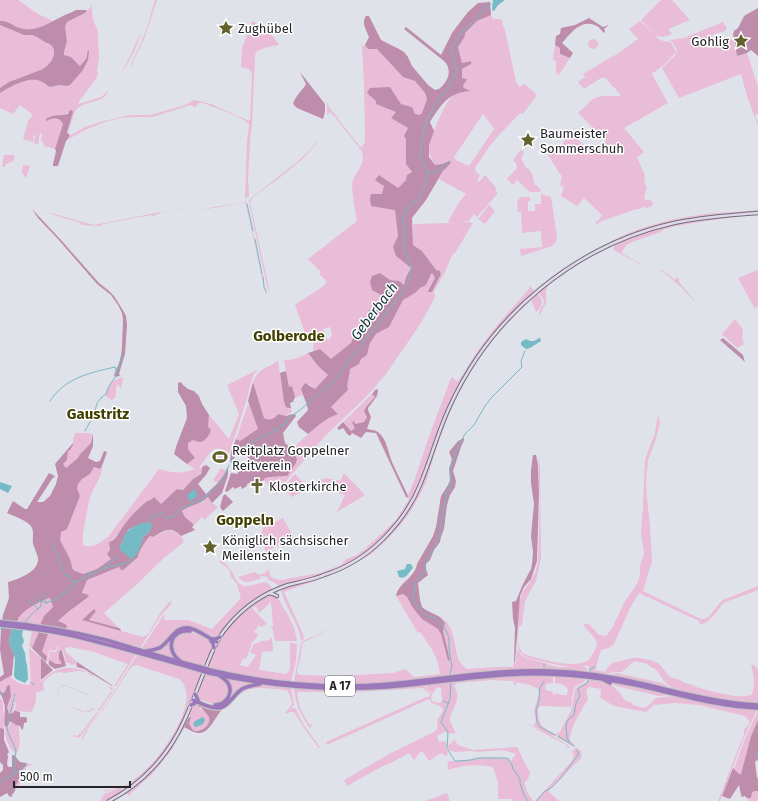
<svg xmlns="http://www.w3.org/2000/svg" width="758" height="801" viewBox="0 0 758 801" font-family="'Fira Sans',sans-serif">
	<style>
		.green { fill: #e9bcd7; fill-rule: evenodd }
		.forest { fill: #bd8dab; fill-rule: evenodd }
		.water { fill: #75bac4 }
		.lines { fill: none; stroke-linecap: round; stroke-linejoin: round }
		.stream { stroke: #75bac4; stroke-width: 1 }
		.secondary-casing { stroke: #6f7178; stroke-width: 4.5 }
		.highway-casing { stroke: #c2c2c3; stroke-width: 5.5 }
		.secondary { stroke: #e1d6eb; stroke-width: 2.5 }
		.highway { stroke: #9c78bb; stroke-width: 3.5 }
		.highway-bridge-casing { stroke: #c2c2c3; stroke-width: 5.5; stroke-linecap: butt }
		.highway-bridge { stroke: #9c78bb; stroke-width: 3.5 }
		.labels { text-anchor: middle; stroke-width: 3; stroke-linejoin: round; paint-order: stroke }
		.shield { fill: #fff; stroke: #666668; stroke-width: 1 }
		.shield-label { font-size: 12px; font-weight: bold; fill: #242528 }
		.poi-label { font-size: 13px; fill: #242528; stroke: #fff; text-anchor: start }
		.water-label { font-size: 14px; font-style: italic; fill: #113338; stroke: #fff }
		.quarter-label { font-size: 15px; font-weight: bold; fill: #424000; stroke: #fff }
	</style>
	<rect width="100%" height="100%" fill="#e0e2ea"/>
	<!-- green -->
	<g class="green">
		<path d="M 0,0 L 18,0 L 38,14 L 53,21 C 50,22 47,24 44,26 C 36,31 24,30 15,26 C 10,24 5,21 0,21 Z"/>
		<path d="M 155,0 L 157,0 L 144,39 L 131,66 L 130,66 L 140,45 L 146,31 Z"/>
		<path d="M 661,0 L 672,0 L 690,20 L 668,29 L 672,34 C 665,37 661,38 655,35 C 659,41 664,41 671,42 L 676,52 L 665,64 L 634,87 L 652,74 L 668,103 L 624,128 L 644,152 L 637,157 L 645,176 L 644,182 L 647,188 L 644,198 L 646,200 L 651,200 L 653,203 L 652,206 L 647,208 L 644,207 L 640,209 L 637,209 L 599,222 L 598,225 L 595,222 L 598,221 L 602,215 L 584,198 L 577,206 L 561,196 L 564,187 L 560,185 L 562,176 L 560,174 L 548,155 L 557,144 L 561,147 L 569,131 L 592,153 L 598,149 L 606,141 L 578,113 L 594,98 L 602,96 L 621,96 L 614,87 L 613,87 L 607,79 L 604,78 L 601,78 L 584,89 L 578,82 L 585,77 L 583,74 L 615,55 L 616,55 L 638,39 L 629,29 L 640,21 L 655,35 L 641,20 Z"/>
		<path d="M 91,3 L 93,20 L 98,31 L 98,38 L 99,58 L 97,71 L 98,72 L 97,77 L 78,103 L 79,104 L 101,97 L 107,92 L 108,92 C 106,95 104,98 101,99 C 92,104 82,102 75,111 L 68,132 L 69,134 L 71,135 L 85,127 L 104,121 L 126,116 L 133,115 L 149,115 L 154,114 L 185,105 L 194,100 L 211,104 L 249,121 L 250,120 L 252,74 L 249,69 L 241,67 L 242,48 L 252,21 C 263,26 273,35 279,45 C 275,45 258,49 256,53 C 255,54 255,55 255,57 L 252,124 L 250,142 L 248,179 L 249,196 L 245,199 L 247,141 L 249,126 C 249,125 249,124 248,123 C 244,118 211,106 203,103 L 198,103 L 196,107 L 194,107 L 191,105 L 187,106 L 153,117 L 133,117 L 121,118 L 105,122 L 85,130 L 67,140 L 69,137 L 67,132 L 73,112 L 69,111 C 64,118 55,115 48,117 C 53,121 59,117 63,124 L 55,149 L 44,146 L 44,144 L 41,140 L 42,134 L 40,133 L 38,145 L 34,143 L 35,137 L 34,133 L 33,142 L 23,139 L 28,121 L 33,115 L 20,105 L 13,114 L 0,108 L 0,93 C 10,87 30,75 42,82 C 45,83 47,86 50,87 L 60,85 L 67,86 L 70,85 L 87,63 L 87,51 L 86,59 L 80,66 L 71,57 L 64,55 L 64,52 L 67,41 L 65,27 L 66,24 L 67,22 L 85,13 C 88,8 91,10 91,3 Z"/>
		<path d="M 491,15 L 493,19 L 501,19 L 503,23 L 502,23 L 505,30 L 516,82 L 519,87 L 524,84 L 532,90 L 537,95 L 523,114 L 520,113 L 504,130 L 499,135 L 489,147 L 475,168 L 476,172 L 480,175 L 477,181 L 479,182 L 485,175 L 497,189 L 495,191 L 498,193 L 477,217 L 474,214 L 469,221 L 462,222 L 470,222 L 473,223 L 455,253 L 453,254 L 451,257 L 444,274 L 434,291 L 435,297 L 421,323 L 386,374 L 367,396 L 326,435 L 287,480 L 276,495 L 275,494 L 279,485 L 296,463 L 297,459 L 292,449 L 322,421 L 330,416 L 338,414 L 331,407 L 348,390 C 346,383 350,376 350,369 L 359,364 L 360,359 L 367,355 L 370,343 L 376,334 L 389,327 L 403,300 L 415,293 L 420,288 L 426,285 L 431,274 L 432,273 L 435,278 L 428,291 L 432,292 L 441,274 L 439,271 L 437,271 L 422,251 L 413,245 L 413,224 L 453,223 L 448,222 L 459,202 L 466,194 L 439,179 L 449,161 L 442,164 L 435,165 C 431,159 428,153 429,145 C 431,135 445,103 452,96 C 457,92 464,91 470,90 L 464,88 L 463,86 L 467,79 L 462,78 L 462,69 L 471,64 L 470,61 L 462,63 L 458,47 L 465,36 L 465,33 L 477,21 ZM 483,114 L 494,129 L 469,166 L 456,160 L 454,157 Z"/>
		<path d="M 723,22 L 727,28 L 725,31 L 712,35 L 715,42 L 733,37 L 737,56 L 747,53 L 758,87 L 758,114 L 755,115 L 758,123 L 758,126 L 747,96 L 741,74 L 679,98 L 662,68 C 665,65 667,64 669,61 C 673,57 679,54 676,48 C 674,45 673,42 670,40 L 684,38 Z"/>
		<path d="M 0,25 L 24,35 L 32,35 L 37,37 L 45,43 L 48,43 L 52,46 L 54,50 L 54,55 L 52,60 L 48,65 L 43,69 L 9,82 L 0,88 Z"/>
		<path d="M 141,32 C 137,47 130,61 121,73 L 130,56 Z"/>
		<circle cx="593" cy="44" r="5"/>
		<path d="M 365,45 L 368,49 L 377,49 L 403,77 L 415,81 L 425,93 L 427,99 L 422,113 L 420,115 L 415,114 L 412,107 L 401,104 L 390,87 L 376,101 L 376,104 L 396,112 L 391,118 L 408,128 L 406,139 L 412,171 L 406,180 L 398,188 L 385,186 L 382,194 L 371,194 L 395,210 L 398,236 L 396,256 L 411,268 L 406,277 L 404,285 L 399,281 L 390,280 L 380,273 L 381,295 L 379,304 L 369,310 L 362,330 L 354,335 L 351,343 L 331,359 L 320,349 L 313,352 L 314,341 L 317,337 L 315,331 L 305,333 L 295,305 L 322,287 L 327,282 L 319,274 L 321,272 L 308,259 L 357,221 C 356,212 350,188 353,180 C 357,169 367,164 361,150 L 335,117 L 330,112 L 327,115 L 327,102 L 329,107 L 360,147 L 362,147 L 365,142 L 364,84 L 362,46 ZM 330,327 L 332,335 L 328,341 L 323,329 Z"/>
		<path d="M 555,45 L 560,48 L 560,54 L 570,58 L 559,75 L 556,73 L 556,61 L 553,60 Z"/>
		<path d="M 317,141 L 318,141 C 303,163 273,182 252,198 L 250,203 L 269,288 L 269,289 L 268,290 L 250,208 L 249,201 L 251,198 L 296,163 L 311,149 Z"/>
		<path d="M 521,150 L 524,152 L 521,159 L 526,168 L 529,169 L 533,176 L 534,183 L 541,190 L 540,192 L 530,192 L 517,180 L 513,185 L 507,179 L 517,168 L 516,163 L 513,160 Z"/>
		<path d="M 4,155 L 14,155 L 14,160 L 12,162 L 8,163 L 6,164 L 5,167 L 2,167 Z"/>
		<path d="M 23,165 L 30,166 L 26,178 L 22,173 Z"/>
		<path d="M 541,194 L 551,197 L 557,237 L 556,242 L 552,246 L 521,256 L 520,249 L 542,247 L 541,231 L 522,233 L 521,212 L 518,212 L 517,203 L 520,197 L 530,197 L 530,201 L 528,201 L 528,211 L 535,211 L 535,204 L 541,204 Z"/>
		<path d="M 246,202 L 264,281 L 264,285 L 267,294 L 266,294 L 264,286 L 246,205 L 245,203 C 234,203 224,207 213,208 C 195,211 169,206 154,216 L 151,215 L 103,224 L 100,226 L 82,225 L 79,222 L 54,215 L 48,212 L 86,223 L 94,225 L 171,210 L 202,209 Z"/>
		<path d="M 489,205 L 495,211 L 485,224 L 478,219 Z"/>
		<path d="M 758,210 L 758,212 L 705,217 L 650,229 L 613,242 L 611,242 L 611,240 L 614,240 C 638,227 678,217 706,214 C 723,212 741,212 758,210 Z"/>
		<path d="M 758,214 L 706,221 L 676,226 L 664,229 L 661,232 L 632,242 L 626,245 L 621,253 L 641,264 L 654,269 L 664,271 L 675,280 L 677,277 L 679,279 L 679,282 L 694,300 L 693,300 L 682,288 L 664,272 L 640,264 L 620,254 L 620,253 L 615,251 L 613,248 L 615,245 C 634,237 653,229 673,225 C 701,218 729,216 758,214 Z"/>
		<path d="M 758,270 L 758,305 L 755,309 L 738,278 Z"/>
		<path d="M 548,284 L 546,291 L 546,303 L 539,316 C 539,303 551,307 538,292 Z"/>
		<path d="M 530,286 L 535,291 C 499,324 471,359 450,404 C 436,432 429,463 416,492 C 403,518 383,541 358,557 C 347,564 336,571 323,575 C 309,579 294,582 279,587 L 277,584 L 267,579 L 268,577 L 260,576 L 261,579 C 251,580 246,586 238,577 L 255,572 L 259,575 L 265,573 L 269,569 L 270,576 L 272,578 L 280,580 L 320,573 L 341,565 L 346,559 L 357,555 L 366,548 L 396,520 L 409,499 L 407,498 L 414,481 L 427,442 L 451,378 L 452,377 L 456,381 L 459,380 L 478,350 L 497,325 L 529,289 Z"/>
		<path d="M 537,293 C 543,300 544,306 536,312 L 531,300 C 502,327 476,356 459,392 C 449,413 442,433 434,455 C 431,466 428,478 423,489 C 410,516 393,536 370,555 C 367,557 363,558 360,560 C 337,575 310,582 284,592 L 303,634 L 304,639 L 301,640 C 298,621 285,608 281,590 L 285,587 C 302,583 319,579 335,573 C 374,556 405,523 422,484 C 432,461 437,436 448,413 C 469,367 498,326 537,293 Z"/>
		<path d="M 735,319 L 743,329 L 742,338 L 744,344 L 737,348 L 722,334 Z"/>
		<path d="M 308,353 L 318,366 L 328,375 L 315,389 L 309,384 L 301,389 L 302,395 L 295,398 L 292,387 L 289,387 L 284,360 C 292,361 301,357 308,353 Z"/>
		<path d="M 278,361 L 284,402 C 286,405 287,408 291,408 L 292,412 L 285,416 L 278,414 C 274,420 271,420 264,418 L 253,382 C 258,369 266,368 278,361 Z"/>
		<path d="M 257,370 L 257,371 L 254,374 L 252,379 L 246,402 L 229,454 L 227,455 C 213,439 209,456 200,466 L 201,471 L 200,474 L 193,479 L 183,490 L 177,489 L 161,504 L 152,499 C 140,503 130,518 122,528 C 118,533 116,538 109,542 L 109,545 L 111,559 L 97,569 L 83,574 L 73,570 L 70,559 L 60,540 L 60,535 L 61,532 L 68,524 L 77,504 L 80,496 L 77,488 L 78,484 L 82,479 L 90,474 L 94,467 L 100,469 L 102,466 C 102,476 95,485 91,495 C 88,502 88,509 86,517 C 84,526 82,535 83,545 C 93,549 101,542 108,537 L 159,469 C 173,473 181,474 195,469 L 187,464 L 195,458 L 188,449 L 188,443 L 193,440 L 200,442 L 208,427 L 209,415 L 229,439 L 239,414 L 227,385 Z"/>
		<path d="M 121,378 L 123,378 L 121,388 L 117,384 L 115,398 L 112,400 L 107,397 L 105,394 C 110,384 110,381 121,378 Z"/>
		<path d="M 372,394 L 375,397 L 366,407 L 367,417 L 364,422 L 355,424 L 354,422 L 352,423 L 355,428 L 351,431 L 343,422 Z"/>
		<path d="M 248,404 L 249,405 L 259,429 L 240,441 L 236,439 Z"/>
		<path d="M 658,414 L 660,424 L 655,442 L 648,460 L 646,481 L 647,498 L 650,527 L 652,561 L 643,591 L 701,619 C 711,620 715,606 723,600 L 758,586 L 758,590 L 723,603 L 716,613 L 709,620 L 705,623 L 700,625 L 699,621 L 639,593 L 631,606 L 614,644 L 609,648 L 601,650 L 595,670 L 605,672 L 608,667 L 612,663 L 633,658 L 639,658 L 650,660 L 658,663 L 661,666 L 670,677 L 676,679 L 680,680 L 685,683 L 693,685 L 696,687 C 708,690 742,701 752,694 C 755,683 754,675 751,665 L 754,665 L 758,670 L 758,703 C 742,705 685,695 671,687 C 662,682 661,674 655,669 C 654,668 650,667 649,666 L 648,664 L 634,661 L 633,663 L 632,663 L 622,672 L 616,672 L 604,674 L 589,671 L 589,669 L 588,665 C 575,670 558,665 545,662 C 537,660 527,659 522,654 C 519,652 518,649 518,646 C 516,637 518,605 521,596 C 523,589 529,585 532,578 C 536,573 537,567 538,561 L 540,502 L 539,475 L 539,465 L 537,454 L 540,465 L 541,557 L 536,581 L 525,601 L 522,625 L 519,626 C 518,635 516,646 523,653 C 527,656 535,657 541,659 C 555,662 576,668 589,660 L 597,646 C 597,645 596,640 595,639 C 592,633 585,630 583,623 L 590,625 L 598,634 L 604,636 L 607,635 L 612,628 L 625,601 L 637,584 L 640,575 L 640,565 L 644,554 L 641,532 L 643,507 L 645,460 L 655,433 Z"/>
		<path d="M 75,433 L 82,433 L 93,434 L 91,443 L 80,454 L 78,458 L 66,468 L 63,464 L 67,460 L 68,451 L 73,445 L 73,440 Z"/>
		<circle cx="220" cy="458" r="5"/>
		<path d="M 221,468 L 226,471 L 218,483 L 213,480 Z"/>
		<path d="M 344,473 L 365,495 L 337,512 L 345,495 L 325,489 L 310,487 L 292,497 L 283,488 L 295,474 L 304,484 L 310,487 L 316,484 L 317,481 L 326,478 L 340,481 Z"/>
		<path d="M 285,476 L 276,490 L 271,488 L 264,480 L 265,478 L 270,477 Z"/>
		<path d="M 208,497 L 212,503 L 218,507 L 204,520 L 202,517 L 194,525 L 185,517 L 182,511 L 185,508 L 203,502 Z"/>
		<path d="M 283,518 L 294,538 L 270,549 L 268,551 L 267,557 L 261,534 L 263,528 Z"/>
		<path d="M 169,530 C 176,530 181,535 184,542 L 165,557 L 136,585 L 104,613 L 119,628 L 89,620 L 96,611 L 94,609 L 82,620 L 143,637 L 148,634 L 161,612 L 170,601 L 172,603 L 162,614 L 140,648 L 101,637 L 66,629 L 58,621 L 68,612 L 87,598 L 82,594 L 87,580 L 119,567 L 122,571 L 138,557 C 139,550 145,542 150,536 L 153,537 Z"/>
		<path d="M 221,560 C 224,563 228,566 230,569 C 235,575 235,583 244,586 C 253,588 267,575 272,589 L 248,604 L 227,624 L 219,636 L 213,639 L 189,628 L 155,648 L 146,649 L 142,648 L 165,613 L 164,620 L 188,620 L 212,629 L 241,598 L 237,584 L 231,577 L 229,569 L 219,562 Z"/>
		<path d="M 272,594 L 277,597 L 288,615 L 294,628 L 297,640 L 296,641 L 275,641 L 273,630 L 271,627 L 273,626 L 271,602 L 259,613 L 257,608 L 255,606 L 252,608 L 267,624 L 261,627 L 259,625 L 254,632 L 258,634 L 257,637 L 252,643 L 246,659 L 243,658 L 240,665 L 247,667 L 250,664 L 256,655 L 250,652 L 254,643 L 255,644 L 262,641 L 270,640 L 270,638 L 272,638 L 273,651 L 262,652 L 259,670 L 286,674 L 289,671 L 290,668 L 290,643 L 297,644 L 296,660 L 291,682 L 247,676 L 208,667 C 219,640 230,619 256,603 C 261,599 266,596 272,594 Z"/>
		<path d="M 403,594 L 407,597 L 422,619 L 438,629 L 441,634 L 444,647 L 448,661 L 450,660 L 443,631 L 445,623 L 441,617 C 443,619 446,621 448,624 C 458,637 452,660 467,669 L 495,667 L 513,667 L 514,662 L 516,663 L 517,649 L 521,655 L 526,658 L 548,664 L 549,665 L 558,667 L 584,667 L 587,668 L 588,671 L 585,670 L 585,672 C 551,669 518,668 485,672 C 457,674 429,679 400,681 C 365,685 330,685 294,682 C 296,669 299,656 301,643 L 303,641 L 337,626 L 304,642 L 302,644 L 301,655 L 297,670 L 298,674 L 300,675 L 338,676 L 393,673 L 405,669 L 414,677 L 440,674 C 438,656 430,646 420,632 L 418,633 L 396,596 Z"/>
		<path d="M 50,598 L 53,607 L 44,616 L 40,625 L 17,622 C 18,620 18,618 20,616 C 25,609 42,600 50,598 Z"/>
		<path d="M 183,629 L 189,629 L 195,631 C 193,631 191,630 189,630 C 179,628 170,637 170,647 C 170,651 173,655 175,659 L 150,651 C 156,650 161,648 165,644 C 171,638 174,632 183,629 Z"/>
		<path d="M 32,631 L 39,632 L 32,648 L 29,646 Z"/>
		<path d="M 189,632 L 197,634 L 212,642 L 213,648 L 205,666 C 197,664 188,664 181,659 C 172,654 169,639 180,633 C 183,632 186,632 189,632 Z"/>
		<path d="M 48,634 L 77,639 L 78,639 L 104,645 L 136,654 L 116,686 L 114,686 L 128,664 L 91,651 L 69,647 L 65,648 L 66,652 L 77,662 L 77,667 L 76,667 L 75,664 L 72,665 L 69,663 L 66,663 L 63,650 L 62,651 L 60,650 C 58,658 61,658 61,664 L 56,664 L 49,660 L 49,665 L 48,664 L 49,654 L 51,651 L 53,652 L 56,652 L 58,648 L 58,647 L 56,646 L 57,648 L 56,650 L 53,651 L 51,649 L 48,654 L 47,663 L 46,662 L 47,656 L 42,652 Z"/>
		<path d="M 29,648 L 34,652 L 41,658 L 41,678 L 42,679 L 38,684 C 42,681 46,677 50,674 C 64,664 79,667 93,675 L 92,676 L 86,672 L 78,671 L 64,673 L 60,672 L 54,673 L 44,681 L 43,684 L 44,690 L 37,692 L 37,691 L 36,693 L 36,701 L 32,712 L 14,711 L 17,703 L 13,703 L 15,697 L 17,697 L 14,696 L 11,708 L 13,704 L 15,704 L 12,714 L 9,714 L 7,707 L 11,693 L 10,686 L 3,693 L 3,691 L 0,690 L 0,682 L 12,675 L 11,677 C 15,682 23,685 29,685 L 31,681 Z"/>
		<path d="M 137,655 L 202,673 L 183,720 L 168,747 L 150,770 L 136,782 L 125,791 C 117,780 113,794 103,791 L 103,790 C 112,792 115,784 125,786 C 136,779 146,770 155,760 C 169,743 201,697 179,679 L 136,665 L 131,667 L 106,706 L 90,726 L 82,740 L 81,739 L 87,729 L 106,705 Z"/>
		<path d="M 617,673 L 662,683 L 670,688 L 610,675 Z"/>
		<path d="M 205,674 C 213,676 229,677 229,690 C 230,693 227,697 227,699 L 216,705 L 199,699 L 197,695 Z"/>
		<path d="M 523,675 L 553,676 L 553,683 L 546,684 L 545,686 L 546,690 L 553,692 L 553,694 L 554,695 L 556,693 L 562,695 L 567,695 L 568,690 C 565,684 561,684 555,683 L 555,676 L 583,679 L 584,680 L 586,680 C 583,683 578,684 575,687 C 572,691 572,702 571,707 L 541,706 L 538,708 C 539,725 540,726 555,734 L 557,733 L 560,730 L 556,736 L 551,735 L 569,746 L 568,749 L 566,745 L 529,725 L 529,724 L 535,728 L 540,730 L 533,726 L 536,722 L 534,710 L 539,694 L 538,689 L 530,685 L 516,682 L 516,685 L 514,685 L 514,682 L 512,681 L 493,680 L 457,683 L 454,686 L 457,693 L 457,701 L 450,717 L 450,721 L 456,734 L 444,732 L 437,736 L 439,742 L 444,741 L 447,744 L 446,748 L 448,752 L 446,757 L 442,753 C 437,754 434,759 429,761 L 423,752 L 420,752 L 414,760 L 409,753 L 389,764 L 383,766 L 347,786 L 344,780 L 389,754 L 434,732 L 438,728 C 435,717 441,718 443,709 L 440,706 L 432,703 L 429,699 L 327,745 L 326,742 L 426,697 L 429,697 L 430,694 L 423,688 L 356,692 L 297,692 C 298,705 302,714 310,725 L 313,723 L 311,727 L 310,728 C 301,716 295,703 294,688 L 357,690 L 395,688 L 424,685 L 427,690 L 432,694 L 431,698 L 432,701 L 438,703 L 443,701 L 442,700 L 441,688 L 437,687 L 433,693 C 430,692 425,689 427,685 L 448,682 L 448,683 L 454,683 L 455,681 L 486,678 Z"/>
		<path d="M 224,678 L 255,683 C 250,685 245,686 240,690 C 233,695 228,707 217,707 C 212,707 206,704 201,702 C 206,703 212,706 217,706 C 232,705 235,686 224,678 Z"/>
		<path d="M 592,679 C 602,681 611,683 618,691 C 625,698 621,700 632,703 L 633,705 L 644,708 L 649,705 L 656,698 L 673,696 L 725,707 L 757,710 L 745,735 L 720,801 L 718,801 L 744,734 L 744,729 C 750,724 752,723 745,716 L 699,705 L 675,703 L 654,705 L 646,712 L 614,706 L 600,698 L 601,689 L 589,687 L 586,690 L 588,699 C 582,710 570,727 570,740 L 575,746 L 575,747 L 558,738 L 557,737 L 571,711 L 575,690 C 578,684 585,685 589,680 L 591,680 Z"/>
		<path d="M 609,682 L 635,687 L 668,695 L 659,696 L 616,686 Z"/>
		<path d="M 63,685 L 64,685 L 88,694 C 92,698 91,702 91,708 L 93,708 L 98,710 L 112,691 L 111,689 L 108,687 L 108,686 L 113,689 L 112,693 L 99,711 L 94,708 L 91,709 L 91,699 L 89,695 L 65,686 C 59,685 57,691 58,696 L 68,705 L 85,712 L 93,709 L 98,713 L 79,738 L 73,736 L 73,735 L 77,736 L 81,733 L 97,712 L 93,710 C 90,712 87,713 84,712 C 75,710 45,694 63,685 Z"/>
		<path d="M 257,685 L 291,688 L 294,705 L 288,711 L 293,708 L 296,709 L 303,724 L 320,747 L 319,748 L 304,728 L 294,712 L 290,712 L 286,714 L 285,713 C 287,710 291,707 292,704 C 292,700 289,693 287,690 L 261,688 L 249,689 L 240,694 L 229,705 L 221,711 C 213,709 206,708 198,707 C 201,708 203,710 206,712 C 217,724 198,735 192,729 C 191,728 190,726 189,724 L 191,717 L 189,715 L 193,706 L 197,703 L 218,708 L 247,688 Z"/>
		<path d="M 0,699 L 2,699 C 4,703 2,709 4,713 L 4,729 L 0,728 Z"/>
		<path d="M 758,711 L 758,719 L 751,736 L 741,774 L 739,774 L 734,769 L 746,736 Z"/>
		<path d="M 189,717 L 184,727 L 185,728 L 183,730 L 174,743 L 173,748 L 160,765 L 151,775 L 128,796 L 126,792 C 145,778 156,766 171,747 L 172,747 L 172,745 Z"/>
		<path d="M 11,721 L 16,725 L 19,726 L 19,733 L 20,744 L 16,755 C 8,746 5,740 5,727 L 9,727 Z"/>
		<path d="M 454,739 L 458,745 L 473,750 L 517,747 L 530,773 L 528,779 L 525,782 L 525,785 L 527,792 L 533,801 L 513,801 L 512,799 L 498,799 L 498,782 L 493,767 C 479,764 461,765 448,770 L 448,765 L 447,763 L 448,761 C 459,762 470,759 480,758 C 490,757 499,758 509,758 L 511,761 L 516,754 L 503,750 L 479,752 L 469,751 L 457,752 L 454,752 L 449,750 L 448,747 L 449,744 L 453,742 Z"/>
		<path d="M 575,748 L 577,748 C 581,751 583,753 581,758 L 548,791 L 559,801 L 535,801 L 571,762 L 574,756 L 572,751 L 574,751 Z"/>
		<path d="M 26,763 L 34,765 L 27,766 L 22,779 L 19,785 L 15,790 C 17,781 21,771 27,765 Z"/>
		<path d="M 118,788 L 121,788 L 123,792 L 107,801 L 100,801 L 105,793 L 108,793 Z"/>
		<path d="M 754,791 L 758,791 L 758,801 L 748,801 L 747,798 L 751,798 L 752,794 Z"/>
		<path d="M 447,793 L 450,801 L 425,801 Z"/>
	</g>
	<!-- forest -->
	<g class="forest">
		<path d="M 490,2 L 491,15 L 477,21 L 465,33 L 465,36 L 458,47 L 462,63 L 471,61 L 471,64 L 462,69 L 462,78 L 467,79 L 463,86 L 464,88 L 471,91 C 448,92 441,105 430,122 L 434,131 L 429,145 L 429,157 L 435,165 L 442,164 L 449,161 L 451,163 L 443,171 L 426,200 L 412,218 L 413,245 L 422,251 L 437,271 L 439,270 L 441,274 L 432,292 L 429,292 L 428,291 L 435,278 L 432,273 L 431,274 L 426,285 L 420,288 L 415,293 L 403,300 L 389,327 L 376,334 L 370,343 L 367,355 L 361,359 L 359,364 L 350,369 C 350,376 346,383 348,390 L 331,407 L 338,414 C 325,418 318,426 308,434 L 299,427 L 297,422 L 308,410 C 307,402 303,397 301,389 L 305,383 L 315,389 L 328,375 L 318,366 L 308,353 L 320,349 L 331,359 L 351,343 L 354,335 L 362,330 L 369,310 L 379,304 L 381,295 L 372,290 L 370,282 L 372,276 L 380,273 L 390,280 L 399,281 L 404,285 L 406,277 L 411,268 L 396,256 L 393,247 L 398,236 L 395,210 L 371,206 L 370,199 L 371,194 L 382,194 L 384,186 L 375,180 L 379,175 L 398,188 L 406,180 L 407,175 L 412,172 L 406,164 L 406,139 L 404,136 L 408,128 L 391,118 L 396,112 L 376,104 L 376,101 L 367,93 L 370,88 L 390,87 L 401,104 L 412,107 L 415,114 L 420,115 L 422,113 L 427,99 L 425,93 L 415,81 L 403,77 L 377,49 L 368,49 L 365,45 L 369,37 C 366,30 361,22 366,16 L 369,16 L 381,40 L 399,49 L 404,52 L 408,57 L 412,66 L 428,85 L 435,90 L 439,89 C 448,82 453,70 444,61 L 404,29 L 406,27 L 441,55 L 452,33 L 461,21 L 468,12 L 478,3 Z"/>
		<path d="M 758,8 L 758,56 L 751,50 L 747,53 L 737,56 L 733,34 L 734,31 L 738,28 L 744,16 Z"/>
		<path d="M 76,10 L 87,10 L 85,13 L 67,22 L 65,27 L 67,41 L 64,52 L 64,55 L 71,57 L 80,66 L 86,59 L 88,50 L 89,51 L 88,60 L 83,70 L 70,85 L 67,86 L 60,85 L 50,87 C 47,86 45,83 42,82 C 30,75 10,87 0,93 L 0,88 L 9,82 L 43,69 L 48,65 L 52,60 L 54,55 L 54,50 L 52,46 L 48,43 L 46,43 L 37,37 L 32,35 L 24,35 L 0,25 L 0,21 C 7,20 13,26 20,28 C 36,33 48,23 61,17 C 66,14 71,13 76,10 Z"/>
		<path d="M 589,18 L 603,27 L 609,25 L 604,29 L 605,31 L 604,33 C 602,31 599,27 597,26 C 581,18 571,33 562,43 L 573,53 L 570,58 L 560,54 L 560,48 L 555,45 L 556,36 L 560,34 L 561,28 L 575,25 Z"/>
		<path d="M 300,72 L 325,104 L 325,112 L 323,119 L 297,108 L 293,104 C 295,96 302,91 306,84 Z"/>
		<path d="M 72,110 L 73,112 L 67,132 L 67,133 L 69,134 L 69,137 L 66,141 L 58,166 L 53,166 L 53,164 L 56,151 L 55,149 L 63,124 C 60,118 52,117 47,121 L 46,120 L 46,119 C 52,114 60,116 68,114 L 69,111 Z"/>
		<path d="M 32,209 L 61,240 L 99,283 L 108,290 L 114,296 L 124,312 L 126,316 L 127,325 L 125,354 L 119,374 L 120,376 L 115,377 L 114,375 L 120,361 L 122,348 L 123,320 L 122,313 L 118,305 L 111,295 L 97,284 L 57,238 L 38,218 Z"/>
		<path d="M 723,338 L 743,355 L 745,362 L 720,340 Z"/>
		<path d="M 286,371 L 289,387 L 292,386 L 295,397 L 293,402 L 290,403 L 291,408 L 288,408 L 286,407 L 284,402 L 280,373 Z"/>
		<path d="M 181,382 L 183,385 L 188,389 L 194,391 L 199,396 L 202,404 L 209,415 L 208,427 L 211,430 C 209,435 206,441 200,442 C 198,442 196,441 193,440 L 188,443 L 188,449 L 195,458 L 187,464 L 174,454 L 177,444 L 187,418 L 186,406 L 178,392 L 178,383 Z"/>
		<path d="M 253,382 L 264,418 C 271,421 274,419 278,414 L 286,416 L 292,414 L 293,415 L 295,414 L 296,416 L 283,433 L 285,443 L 292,449 L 297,459 L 296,463 L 287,476 L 270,477 L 265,478 L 264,480 L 256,484 L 254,481 L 247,484 L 247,486 L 242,489 L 241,486 L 235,489 L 233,487 L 227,492 L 225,491 L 231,473 L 237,474 L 242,467 L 250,461 L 243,449 L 236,454 L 234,459 L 230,462 L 231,452 L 236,439 L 240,441 L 258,429 L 248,401 Z"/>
		<path d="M 376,389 L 378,390 L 377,396 L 368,408 L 368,410 L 371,417 L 367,429 C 372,430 376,430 379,433 C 387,440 388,452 392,462 C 397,473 403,485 408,496 L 407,498 L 406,497 L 377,435 L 376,433 L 366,432 L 361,438 L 352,433 L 350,436 L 346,433 L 346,432 L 343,428 L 339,430 L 337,428 L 343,422 L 351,431 L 355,428 L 352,423 L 354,421 L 355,424 L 364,422 L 367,417 L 364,411 L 366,407 L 374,398 L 375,397 L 372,394 Z"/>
		<path d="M 93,434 L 93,446 L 88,458 L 96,462 L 100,461 L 104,451 L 107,452 L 102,466 L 100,469 L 94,467 L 90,474 L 82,479 L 78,484 L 77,488 L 80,496 L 67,529 L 61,532 L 60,540 L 70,559 L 73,570 L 83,574 L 97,569 L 111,559 L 107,554 L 110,550 L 109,542 C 115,540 117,536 120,531 C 127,520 136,510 146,502 C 149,500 152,500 154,497 L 161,504 L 177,489 L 183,490 L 193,479 L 201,474 L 202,467 L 206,465 L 210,468 L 206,475 L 198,484 L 206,494 C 215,486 223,479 227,468 L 228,468 L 228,475 L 222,493 L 212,503 L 208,497 C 199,506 191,504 182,511 L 185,517 L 194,525 L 192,527 L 195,530 L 181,536 C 170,525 165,531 153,537 L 150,536 C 145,542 139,550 138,557 L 122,571 L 119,567 L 87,580 L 82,593 L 89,595 L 87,598 L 68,612 L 58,621 L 65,624 L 67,626 L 66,629 L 40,625 L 44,616 L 53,607 L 50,598 C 42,600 25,609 20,616 C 18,618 18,620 17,622 L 2,620 L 3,615 L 9,598 L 8,582 C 18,579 36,573 38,561 C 39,556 34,549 33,543 C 32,537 35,530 30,525 C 25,520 14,516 7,513 L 13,501 L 25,509 L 27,509 L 49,473 L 55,476 L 52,479 L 37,502 L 43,502 L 50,496 L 56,484 L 58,476 L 55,464 L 73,443 L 73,445 L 70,450 L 68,451 L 67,460 L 63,464 L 66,468 L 78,458 L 80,454 L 91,443 ZM 142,523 L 149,532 L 143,537 L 120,545 L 123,542 L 128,530 Z"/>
		<path d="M 464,438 L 464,440 L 461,447 L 453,471 L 456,481 L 455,487 L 450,495 L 447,505 L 444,529 L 441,537 L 440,542 L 434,550 L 430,560 L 426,564 L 426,569 L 428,575 L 418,583 L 420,600 L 422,607 L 426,610 L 440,617 L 445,623 L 443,631 L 450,660 L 448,661 L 441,634 L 438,629 L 422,619 L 413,608 L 407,597 L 403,594 L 396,596 C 398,583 415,578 417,564 L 433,536 L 436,527 L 441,496 L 448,485 L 450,480 L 449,469 L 452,459 L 449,452 L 458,441 Z"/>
		<path d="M 533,455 L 536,455 L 538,465 L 539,494 L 537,561 L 531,579 L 524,587 L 520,596 L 515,662 L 514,662 L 515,628 L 513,619 L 512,602 L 516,601 L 523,584 L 531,569 L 532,564 L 533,552 L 531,536 L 534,504 L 531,483 L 531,470 Z"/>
		<path d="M 225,494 L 233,502 L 223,511 L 220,507 L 223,496 Z"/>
		<path d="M 94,609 L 96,611 L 89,620 L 119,628 L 121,630 L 121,631 L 82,620 Z"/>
		<path d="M 1,628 L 12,628 L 9,641 L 11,648 L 14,655 L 12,675 L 0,682 L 0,677 L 4,674 L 0,650 Z"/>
		<path d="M 39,632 L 48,634 L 42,652 L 47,656 L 46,662 L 32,648 Z"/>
		<path d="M 61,650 L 62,651 L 66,666 L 55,669 L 49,665 L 49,660 L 56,664 L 61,664 L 61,661 L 59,660 L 59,652 Z"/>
		<path d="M 41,658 L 53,670 L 42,679 L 41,679 Z"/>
		<path d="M 77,662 L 113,686 L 112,686 L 84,669 L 77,667 Z"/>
		<path d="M 9,685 L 10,686 L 11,696 L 9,701 L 7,707 L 9,714 L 13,713 L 14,711 L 16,711 L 20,712 L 20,717 L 25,717 L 27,718 L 27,722 L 24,723 L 23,729 L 22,730 L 20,726 L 16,725 L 10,721 L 8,726 L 5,727 C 3,718 7,708 3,700 C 2,695 0,695 0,690 L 3,693 C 6,691 6,689 7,686 Z"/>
		<path d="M 199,705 L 207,709 L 221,711 C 215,717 209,734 199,733 C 194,733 188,729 184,727 L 189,717 L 191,717 L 189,724 C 190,725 192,729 193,730 C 198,733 206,728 208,724 C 210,721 209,720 209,717 L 201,707 L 198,707 Z"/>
		<path d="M 758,720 L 758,761 L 757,760 L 755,762 L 757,778 L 758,778 L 758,791 L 754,791 L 752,793 L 751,798 L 747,798 L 745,796 L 742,797 L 741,795 L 739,785 L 730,799 L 722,796 L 733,768 L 739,774 L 741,774 L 751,736 Z"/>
		<path d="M 0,728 L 4,729 L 4,740 L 9,752 L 7,755 L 8,756 L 7,765 L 9,767 L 12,767 L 12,755 L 14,755 L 20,762 L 26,763 L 27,765 L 21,771 L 20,778 L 16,785 L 15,791 L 12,795 L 12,797 L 9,796 L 7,793 L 0,797 L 0,773 L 3,770 L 3,765 L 0,762 Z"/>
	</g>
	<!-- water -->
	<g class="water">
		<path d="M 493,0 L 505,0 L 498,5 L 494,11 L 492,10 Z"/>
		<path d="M 539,338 L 540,338 L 541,341 L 530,348 L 526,349 L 521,345 L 521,342 L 526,339 L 530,341 L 534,341 Z"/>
		<path d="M 0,482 L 12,486 L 8,493 L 0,489 Z"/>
		<path d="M 194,489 L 198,496 L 192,500 L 189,501 L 187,495 Z"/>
		<path d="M 142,523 L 151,523 L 152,527 L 149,532 L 143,537 C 142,544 138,554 132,559 L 120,550 L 120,545 L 123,542 C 123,531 133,527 142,523 Z"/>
		<path d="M 407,564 L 411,564 L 413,568 L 412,569 C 408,574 405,580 399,577 L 397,571 L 405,569 Z"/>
		<path d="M 12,628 L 23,630 L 22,635 L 24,641 L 22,646 L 25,653 L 26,662 L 27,664 L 28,679 L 25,683 L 16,679 L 14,676 L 15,658 L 11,648 L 9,641 Z"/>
		<path d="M 203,717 L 205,720 L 203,724 L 196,727 L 194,726 L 193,724 L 195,721 Z"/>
	</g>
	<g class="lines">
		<!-- stream -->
		<g class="stream">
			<path d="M 428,173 L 436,172 L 450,161"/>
			<path d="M 247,204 L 253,231"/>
			<path d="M 255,239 L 262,274"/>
			<path d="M 263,277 L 264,287 L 266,291"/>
			<path d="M 50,401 C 66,377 90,373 115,367 L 116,370"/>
			<path d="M 85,431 L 86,429 L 94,415 L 97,403 L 101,398 L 106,394 L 108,388 L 117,374 L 116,371 L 119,365 L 122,354"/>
			<path d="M 231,463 C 233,460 233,457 235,454 C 240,448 267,435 275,431 L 275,428 L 277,430 L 280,428 L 280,426 L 287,423 L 287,419 L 300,410 L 333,382 L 406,287 L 412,269 L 403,247 L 405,239 L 403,217 L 407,209 L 412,205 L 413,202 L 418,200 L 420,197 L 420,195 L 424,187 L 428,173 L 420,156 L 424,128 L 428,118 L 435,105 L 447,89 L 457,71 L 451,50 L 462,32 L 469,26 L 480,15 L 486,6 L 491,4"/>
			<path d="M 147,523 L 153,516 L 155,516 L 162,512 L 165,517 L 168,518 L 172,516 L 174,516 L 183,507 L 191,505 L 194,501 L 198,502 L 205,497 L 206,497 L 207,494 L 210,494 L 210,492 C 216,489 223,483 224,476 L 225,475 L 229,465"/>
			<path d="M 52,543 L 63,570 L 65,575 L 69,576 L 73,582"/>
			<path d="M 104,568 L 117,557"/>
			<path d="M 43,594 L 46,603"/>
			<path d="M 37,596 L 38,600 L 41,602"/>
			<path d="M 28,601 L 31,602 L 38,609"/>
			<path d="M 4,620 L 9,620 L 11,622"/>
			<path d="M 18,622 L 25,622"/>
			<path d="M 25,623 C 29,615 35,612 41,606 L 41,602 L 43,601 L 45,603 C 50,602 56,599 61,597 L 62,594 L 68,591 C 68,588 70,586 73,586 L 73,582 L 80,581 L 80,579 L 85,578 L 86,576 L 89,576 L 89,573 L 91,574 L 105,568 L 127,563 L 133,557"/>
			<path d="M 0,628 L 11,629"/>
			<path d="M 544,667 L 544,664"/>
			<path d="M 590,673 L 590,669 L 595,667"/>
			<path d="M 450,676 L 450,673 L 452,667 L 449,649 L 449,638 L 447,633 L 444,627 L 434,617 L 427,616 L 417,607 L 415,602 L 413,595 L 415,591 L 415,583 L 424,573 L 425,570 L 425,564 L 434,546 L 437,543 L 437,539 L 440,531 L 445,500 L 447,492 L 451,485 L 451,466 L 456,453 L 455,452 L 465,434 L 474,425 L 485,406 L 492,397 L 522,367 L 521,361 L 525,351"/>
			<path d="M 451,681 L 450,699 L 441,722 L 448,732 L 447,748 L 451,755 L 455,761 L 457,761 L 471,760 L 478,758 L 507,758 L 512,765 L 513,769 L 516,773 L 520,779 L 520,783 L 524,795 L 528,801"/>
			<path d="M 544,681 L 540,688 L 539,700 L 536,711 L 537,722 L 540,727 L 544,729 L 555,735"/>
			<path d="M 31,682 L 34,685"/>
			<path d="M 0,694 L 3,696"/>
			<path d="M 443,701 L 448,703"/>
			<path d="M 558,736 L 574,746"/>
			<path d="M 569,742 L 567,737 L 566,727 L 567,721 L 574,715 L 576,703 L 580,696 L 578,690 L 579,688 L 587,683 L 589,678"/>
			<path d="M 758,752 L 757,755 L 758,758"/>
			<path d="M 12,775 L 21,769 L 25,763"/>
			<path d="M 0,782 L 8,777 L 10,777 C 11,775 13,774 14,772 C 16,765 14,758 16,751 C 14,743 8,736 7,727 L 15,694"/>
			<path d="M 536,801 L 545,791 L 550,789 L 561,778 L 578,755 L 578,752 L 577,750"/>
		</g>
		<!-- secondary casing -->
		<g class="secondary-casing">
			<g id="secondary">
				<path d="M 269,593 L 273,594 L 277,596"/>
				<path d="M 109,801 C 142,784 169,755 184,721 C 191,706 196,692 202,677 C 209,660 215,641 227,627 C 243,607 264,593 288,585 C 300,582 312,580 324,575 C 346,568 367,555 383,539 C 399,523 412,505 420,485 C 431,459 438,431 450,406 C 492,314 576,245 674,223 C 702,217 730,215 758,213"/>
			</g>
		</g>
		<!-- highway casing -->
		<g class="highway-casing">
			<g id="highway">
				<path d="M 0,622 C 36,625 71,631 106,640 C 137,649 168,659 200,667"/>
				<path d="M 0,625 C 30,628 61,632 90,640 C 127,649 163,660 199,670"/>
				<path d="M 212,639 L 216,639 L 220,637"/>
				<path d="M 211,641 L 213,643 L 214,648"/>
				<path d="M 146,651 C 151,650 156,650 161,647 C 171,640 175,626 189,628 C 199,630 208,638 217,642"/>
				<path d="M 180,661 C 165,650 170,629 190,631"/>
				<path d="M 210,670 C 269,684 330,689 390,684 C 443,679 496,669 550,671 C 580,672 610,676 639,683 C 679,692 717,703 758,705"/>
				<path d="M 209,673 C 267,686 327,691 387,687 C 441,683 494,672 549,674 C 579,675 608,679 636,685 C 677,694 716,706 758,708"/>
				<path d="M 604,680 L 610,683"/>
				<path d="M 195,694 L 198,700"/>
				<path d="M 193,700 C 200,703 209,708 217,708 C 228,708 233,695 242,689 C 247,686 254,685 260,684"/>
				<path d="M 191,705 L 197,702"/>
				<path d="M 215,705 C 226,705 234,693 228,683 C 226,680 223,678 220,676"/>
			</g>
		</g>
		<!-- secondary -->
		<use href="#secondary" class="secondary"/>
		<!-- highway -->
		<use href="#highway" class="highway"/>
		<!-- highway-bridge casing -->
		<g class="highway-bridge-casing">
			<g id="highway-bridge">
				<path d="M 200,667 L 210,670"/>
				<path d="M 199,670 L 209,673"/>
			</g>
		</g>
		<!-- highway-bridge -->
		<use href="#highway-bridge" class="highway-bridge"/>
	</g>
	<!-- icons -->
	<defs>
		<g id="sight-bare" transform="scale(1.2)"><path d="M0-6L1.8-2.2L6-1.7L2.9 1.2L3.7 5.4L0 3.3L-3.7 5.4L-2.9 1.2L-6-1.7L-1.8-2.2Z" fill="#63622f" stroke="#fff" stroke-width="2.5" paint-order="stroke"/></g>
		<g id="stadium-bare" transform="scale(1.2)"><path d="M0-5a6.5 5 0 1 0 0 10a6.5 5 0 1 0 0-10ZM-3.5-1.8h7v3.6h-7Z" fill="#63622f" stroke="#fff" stroke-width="2.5" paint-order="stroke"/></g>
		<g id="church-bare" transform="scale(1.2)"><path d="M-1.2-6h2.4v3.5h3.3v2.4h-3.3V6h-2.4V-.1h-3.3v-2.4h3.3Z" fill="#63622f" stroke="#fff" stroke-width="2.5" paint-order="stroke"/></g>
	</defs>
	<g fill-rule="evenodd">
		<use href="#sight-bare" x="226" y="28"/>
		<use href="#sight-bare" x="741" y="41"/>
		<use href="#sight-bare" x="528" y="140"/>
		<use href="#stadium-bare" x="220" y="457"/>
		<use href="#church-bare" x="257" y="486"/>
		<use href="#sight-bare" x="210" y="547"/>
	</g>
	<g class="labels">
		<!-- shield labels -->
		<rect class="shield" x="325" y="676" width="30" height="20" rx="3"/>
		<g class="shield-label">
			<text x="340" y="690">A 17</text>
		</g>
		<!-- poi labels -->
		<g class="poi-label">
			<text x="238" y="33">Zughübel</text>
			<text x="729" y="46" text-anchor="end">Gohlig</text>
			<text x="540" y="138">Baumeister<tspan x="540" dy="15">Sommerschuh</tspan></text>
			<text x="232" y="455">Reitplatz Goppelner<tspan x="232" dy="15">Reitverein</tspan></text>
			<text x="269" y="491">Klosterkirche</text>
			<text x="222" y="545">Königlich sächsischer<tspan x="222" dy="15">Meilenstein</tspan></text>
		</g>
		<!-- water labels -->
		<g class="water-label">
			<text transform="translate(374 311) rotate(-53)" y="5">Geberbach</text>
		</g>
		<!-- quarter labels -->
		<g class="quarter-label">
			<text x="289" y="341">Golberode</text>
			<text x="98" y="419">Gaustritz</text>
			<text x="245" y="525">Goppeln</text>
		</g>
	</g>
	<!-- scale -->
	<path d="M14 781v6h116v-6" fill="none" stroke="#242528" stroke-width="2"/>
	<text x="20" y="781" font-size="12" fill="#242528" stroke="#ffffff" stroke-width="3" paint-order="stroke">500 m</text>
</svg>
